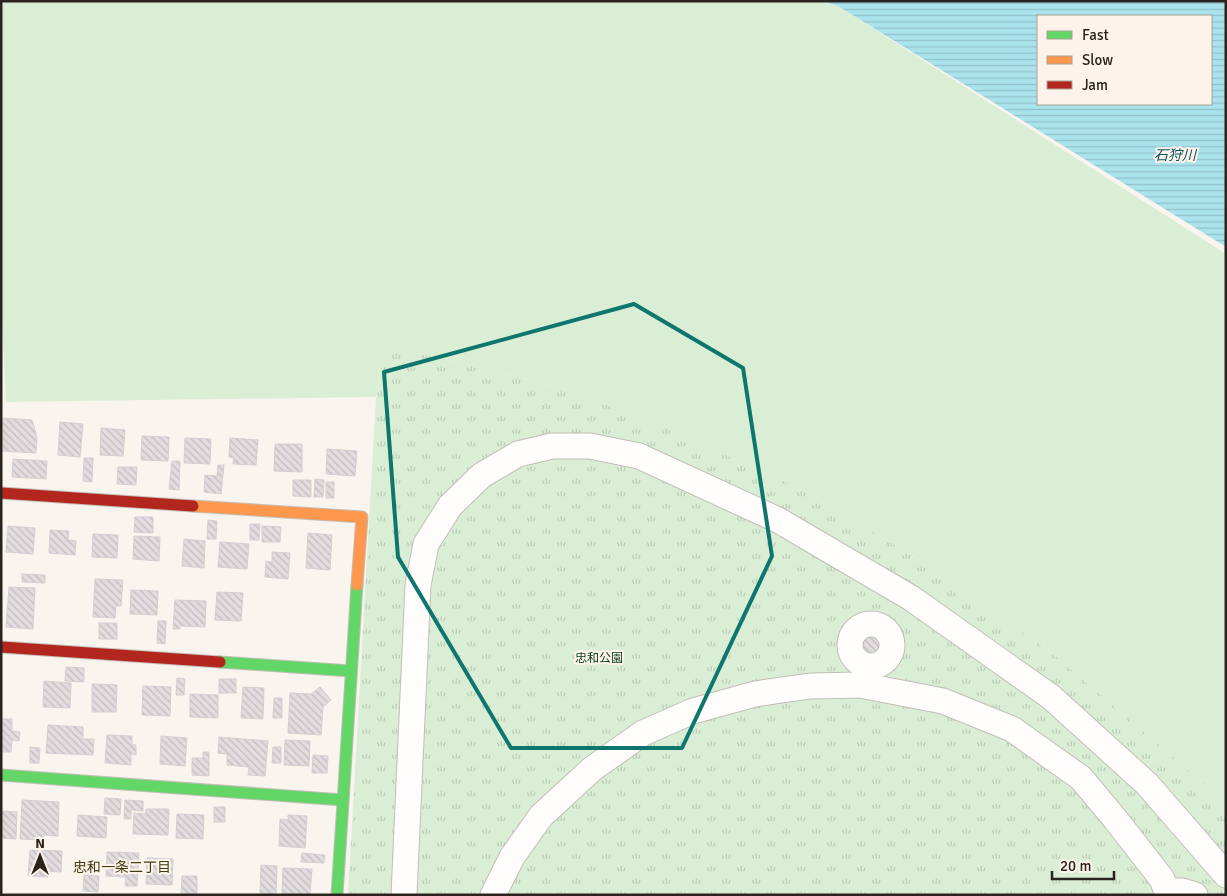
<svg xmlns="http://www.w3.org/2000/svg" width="1227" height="896" viewBox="0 0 1227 896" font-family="Signika,'Noto Sans JP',sans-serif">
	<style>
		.green { fill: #daeed6 }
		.park { fill: url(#park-tufts) }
		.water { fill: url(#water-rules); fill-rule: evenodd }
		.building { fill: url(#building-back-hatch); stroke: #d4d0d1 }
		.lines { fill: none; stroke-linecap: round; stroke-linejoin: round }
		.street-casing { stroke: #c3bdb8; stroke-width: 27 }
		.fast-casing { stroke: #c3bdb8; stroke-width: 13 }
		.slow-casing { stroke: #c3bdb8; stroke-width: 13 }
		.jam-casing { stroke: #c3bdb8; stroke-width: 13 }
		.street { stroke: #fefdfc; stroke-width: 25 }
		.fast { stroke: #63d668; stroke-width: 11 }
		.slow { stroke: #ff974d; stroke-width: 11 }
		.jam { stroke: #b3261e; stroke-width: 11 }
		.marked { fill: none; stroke: #0f766e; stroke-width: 4; stroke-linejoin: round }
		.labels { text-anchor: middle; stroke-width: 4; stroke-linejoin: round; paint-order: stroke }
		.park-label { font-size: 12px; fill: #003d12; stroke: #fef3ea }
		.water-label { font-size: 14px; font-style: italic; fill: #07545f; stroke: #fef3ea }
		.neighbourhood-label { font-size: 14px; fill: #3e3e16; stroke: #fef3ea }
	</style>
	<defs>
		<pattern id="park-tufts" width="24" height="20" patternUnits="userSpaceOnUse" patternTransform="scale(1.25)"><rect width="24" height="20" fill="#daeed6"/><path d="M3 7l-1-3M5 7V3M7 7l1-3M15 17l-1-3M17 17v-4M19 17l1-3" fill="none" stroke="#bbccb7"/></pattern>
		<pattern id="water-rules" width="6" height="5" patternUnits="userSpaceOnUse" patternTransform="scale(1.25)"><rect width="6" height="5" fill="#aae3ec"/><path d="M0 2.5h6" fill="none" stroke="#92c2ca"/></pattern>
		<pattern id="building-back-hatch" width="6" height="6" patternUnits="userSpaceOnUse" patternTransform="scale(1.25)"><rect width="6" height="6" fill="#e1dddf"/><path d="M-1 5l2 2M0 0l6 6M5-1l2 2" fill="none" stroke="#c1bdbf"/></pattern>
	</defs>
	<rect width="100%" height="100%" fill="#faf4ee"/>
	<!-- green -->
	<path class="green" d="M 1,1 L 820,1 L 838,6 L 1226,254 L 1226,806 L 1216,794 L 1053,654 L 922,561 L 804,491 L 681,434 L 568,390 L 474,366 L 389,347 L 380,373 L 376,397 L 6,402 L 1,299 Z"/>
	<!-- park -->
	<path class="park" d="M 389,347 L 474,366 L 568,390 L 681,434 L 804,491 L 922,561 L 1053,654 L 1216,794 L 1226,806 L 1226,895 L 348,895 L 376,398 L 380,373 Z"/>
	<!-- water -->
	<path class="water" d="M 822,1 L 1226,1 L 1226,247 L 838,6 ZM 1038,16 L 1211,16 L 1211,104 L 1038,104 Z"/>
	<!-- building -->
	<g class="building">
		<path d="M 2,418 L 32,420 L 37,437 L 36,453 L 1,451 Z"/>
		<path d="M 60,422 L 83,424 L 80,457 L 58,455 Z"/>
		<path d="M 101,428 L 125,430 L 123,456 L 100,455 Z"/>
		<path d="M 142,436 L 169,437 L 168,461 L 141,460 Z"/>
		<path d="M 185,438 L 211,439 L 210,464 L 184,463 Z"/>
		<path d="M 230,438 L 258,440 L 256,465 L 233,464 L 234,458 L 229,457 Z"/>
		<path d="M 275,444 L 302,444 L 302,472 L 274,471 Z"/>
		<path d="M 327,449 L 357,451 L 355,476 L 326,474 Z"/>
		<path d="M 84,458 L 93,458 L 92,482 L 83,481 Z"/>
		<path d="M 13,459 L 47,461 L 46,479 L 12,477 Z"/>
		<path d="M 172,461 L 180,461 L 179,490 L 169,489 Z"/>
		<path d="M 218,465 L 224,465 L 221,494 L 204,492 L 205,475 L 217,476 Z"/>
		<path d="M 118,467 L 137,467 L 136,485 L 117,484 Z"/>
		<path d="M 315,479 L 324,480 L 323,497 L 314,497 Z"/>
		<path d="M 293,480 L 311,480 L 311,497 L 293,496 Z"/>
		<rect x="326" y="482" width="8" height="16"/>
		<path d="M 135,517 L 153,517 L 153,533 L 134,532 Z"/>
		<path d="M 208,520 L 217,521 L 216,539 L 207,539 Z"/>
		<path d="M 250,524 L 260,524 L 259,540 L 250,540 Z"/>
		<path d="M 8,526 L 35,528 L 33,554 L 6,552 Z"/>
		<path d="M 262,526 L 281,527 L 280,542 L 262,542 Z"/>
		<path d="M 50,530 L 69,531 L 68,540 L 76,541 L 75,555 L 49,553 Z"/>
		<path d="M 308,533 L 332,535 L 330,570 L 306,568 Z"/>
		<path d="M 93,534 L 118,535 L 117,558 L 92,557 Z"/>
		<path d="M 134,536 L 160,537 L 159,561 L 133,559 Z"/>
		<path d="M 184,539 L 205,541 L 204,568 L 182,566 Z"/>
		<path d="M 220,542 L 249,544 L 247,569 L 218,567 Z"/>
		<path d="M 272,552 L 290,553 L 288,579 L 265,577 L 266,561 L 272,562 Z"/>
		<path d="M 22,574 L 45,575 L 45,583 L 22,582 Z"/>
		<path d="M 95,579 L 123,580 L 121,606 L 116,606 L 115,618 L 93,617 Z"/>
		<path d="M 9,587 L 35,588 L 33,629 L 6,627 Z"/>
		<path d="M 131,590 L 158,591 L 157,615 L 130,614 Z"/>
		<path d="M 217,592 L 243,593 L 241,621 L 215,620 Z"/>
		<path d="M 175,600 L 206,601 L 205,627 L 180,626 L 180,629 L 173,629 Z"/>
		<path d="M 158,621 L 166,621 L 165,644 L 157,643 Z"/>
		<rect x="99" y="623" width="18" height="16"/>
		<path d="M 867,629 L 878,629 L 888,639 L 887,652 L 875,651 L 875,660 L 866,660 L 865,651 L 854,651 L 854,638 L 861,631 Z"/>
		<path d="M 66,667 L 84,668 L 84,682 L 65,681 Z"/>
		<path d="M 177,678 L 185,679 L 184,695 L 176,695 Z"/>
		<rect x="219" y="679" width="17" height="14"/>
		<path d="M 44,681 L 71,683 L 70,708 L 43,707 Z"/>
		<path d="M 92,684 L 117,685 L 116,712 L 92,712 Z"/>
		<path d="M 143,686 L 171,687 L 170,716 L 142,715 Z"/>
		<path d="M 243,687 L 264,688 L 263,719 L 241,718 Z"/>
		<path d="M 320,687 L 331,700 L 323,707 L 321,735 L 288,733 L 290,693 L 311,694 Z"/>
		<path d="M 190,694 L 218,695 L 218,718 L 190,717 Z"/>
		<path d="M 274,698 L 282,698 L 282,718 L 273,718 Z"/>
		<path d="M 1,719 L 12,719 L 12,731 L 20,732 L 19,741 L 12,740 L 11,752 L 1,752 Z"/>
		<path d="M 48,725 L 83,727 L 83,739 L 94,739 L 93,755 L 46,753 Z"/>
		<path d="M 107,735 L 132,736 L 132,745 L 136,745 L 136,755 L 131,754 L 131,765 L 105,763 Z"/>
		<path d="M 161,736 L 187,738 L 185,766 L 160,764 Z"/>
		<path d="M 219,737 L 268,741 L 265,776 L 248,775 L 249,767 L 227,765 L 227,754 L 218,753 Z"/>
		<path d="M 285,740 L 310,741 L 309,766 L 284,765 Z"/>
		<path d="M 30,747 L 40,748 L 39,763 L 30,763 Z"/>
		<path d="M 273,747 L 281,747 L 281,763 L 272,763 Z"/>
		<path d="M 203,752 L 209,752 L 209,776 L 192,775 L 192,758 L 203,758 Z"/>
		<path d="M 313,755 L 328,756 L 327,773 L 312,773 Z"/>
		<path d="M 105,798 L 121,799 L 120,815 L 104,814 Z"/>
		<path d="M 22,800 L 59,802 L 58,836 L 44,835 L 43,840 L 20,839 Z"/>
		<path d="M 125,800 L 143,801 L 143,811 L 131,810 L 131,819 L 124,819 Z"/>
		<rect x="214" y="807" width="11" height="15"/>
		<path d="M 146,809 L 169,809 L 168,835 L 133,834 L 134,813 L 145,814 Z"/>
		<path d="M 1,811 L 17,812 L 16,839 L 1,838 Z"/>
		<path d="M 177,814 L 204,815 L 203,839 L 176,838 Z"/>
		<path d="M 78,815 L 107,817 L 106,838 L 77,836 Z"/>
		<path d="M 288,815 L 307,816 L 305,848 L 279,846 L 280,819 L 288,820 Z"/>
		<path d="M 30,850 L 62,851 L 61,872 L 48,871 L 48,877 L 28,876 Z"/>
		<path d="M 107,852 L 139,853 L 137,886 L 125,886 L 126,877 L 106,876 Z"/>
		<path d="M 302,853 L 325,855 L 324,863 L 301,862 Z"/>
		<path d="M 147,858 L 173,859 L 172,885 L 146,884 Z"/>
		<path d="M 261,865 L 277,866 L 276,894 L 260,893 Z"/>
		<path d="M 283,868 L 312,869 L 310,895 L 282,894 Z"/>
		<path d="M 84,875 L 99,876 L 98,892 L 83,891 Z"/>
		<path d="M 182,876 L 197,876 L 197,895 L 181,895 Z"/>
	</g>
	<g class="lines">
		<!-- street casing -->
		<g class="street-casing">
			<g id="street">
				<circle cx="871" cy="645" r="21"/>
				<path d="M 1167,891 L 1182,891 L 1195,895"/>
				<path d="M 404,895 L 418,585 L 426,544 L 450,506 L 482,475 L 518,454 L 552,446 L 590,446 L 639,456 L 778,520 L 911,598 L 1051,697 L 1147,784 L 1226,875"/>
				<path d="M 493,895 L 512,857 L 541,816 L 592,769 L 643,733 L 693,711 L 755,694 L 810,686 L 860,685 L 943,701 L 1012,729 L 1081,778 L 1116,820 L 1162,879 L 1168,895"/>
			</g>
		</g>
		<!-- fast casing -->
		<g class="fast-casing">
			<g id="fast">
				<path d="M 220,662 L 351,671"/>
				<path d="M 1,775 L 343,800"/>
				<path d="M 337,895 L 357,585"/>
			</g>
		</g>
		<!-- slow casing -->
		<g class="slow-casing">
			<path id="slow" d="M 193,506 L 362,517 L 357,585"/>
		</g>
		<!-- jam casing -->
		<g class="jam-casing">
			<g id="jam">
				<path d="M 1,493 L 193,506"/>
				<path d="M 1,647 L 220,662"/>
			</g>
		</g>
		<!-- street -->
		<use href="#street" class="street"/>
		<!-- fast -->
		<use href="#fast" class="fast"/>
		<!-- slow -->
		<use href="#slow" class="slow"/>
		<!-- jam -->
		<use href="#jam" class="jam"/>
	</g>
	<!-- marked area -->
	<path class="marked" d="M 634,304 L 743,368 L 772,556 L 682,748 L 511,748 L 398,557 L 384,372 Z"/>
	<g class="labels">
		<!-- park labels -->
		<g class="park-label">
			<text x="599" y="662">忠和公園</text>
		</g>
		<!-- water labels -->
		<g class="water-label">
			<text x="1175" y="160">石狩川</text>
		</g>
		<!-- neighbourhood labels -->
		<g class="neighbourhood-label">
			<text x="122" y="872">忠和一条二丁目</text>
		</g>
	</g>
	<!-- border -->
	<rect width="1227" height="896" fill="none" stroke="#2a231e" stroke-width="5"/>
	<!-- legend -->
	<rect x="1037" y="15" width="175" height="90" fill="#fef3ea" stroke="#a9a098"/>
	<rect x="1047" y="31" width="25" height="8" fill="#63d668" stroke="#a9a098"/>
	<text x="1082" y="40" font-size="15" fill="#2a231e">Fast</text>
	<rect x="1047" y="56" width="25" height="8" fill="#ff974d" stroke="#a9a098"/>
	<text x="1082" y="65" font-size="15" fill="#2a231e">Slow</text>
	<rect x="1047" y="81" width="25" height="8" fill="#b3261e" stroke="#a9a098"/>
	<text x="1082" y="90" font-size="15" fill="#2a231e">Jam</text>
	<!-- north arrow -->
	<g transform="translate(40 856)" stroke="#fef3ea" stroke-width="4" paint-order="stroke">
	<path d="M0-4L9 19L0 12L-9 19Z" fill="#2a231e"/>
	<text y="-8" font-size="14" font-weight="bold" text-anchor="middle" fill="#2a231e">N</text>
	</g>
	<!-- scale -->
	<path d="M1052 871v8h62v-8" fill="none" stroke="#2a231e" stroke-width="2.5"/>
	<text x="1060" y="871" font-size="15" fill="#2a231e" stroke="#fef3ea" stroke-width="4" paint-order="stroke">20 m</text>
</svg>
